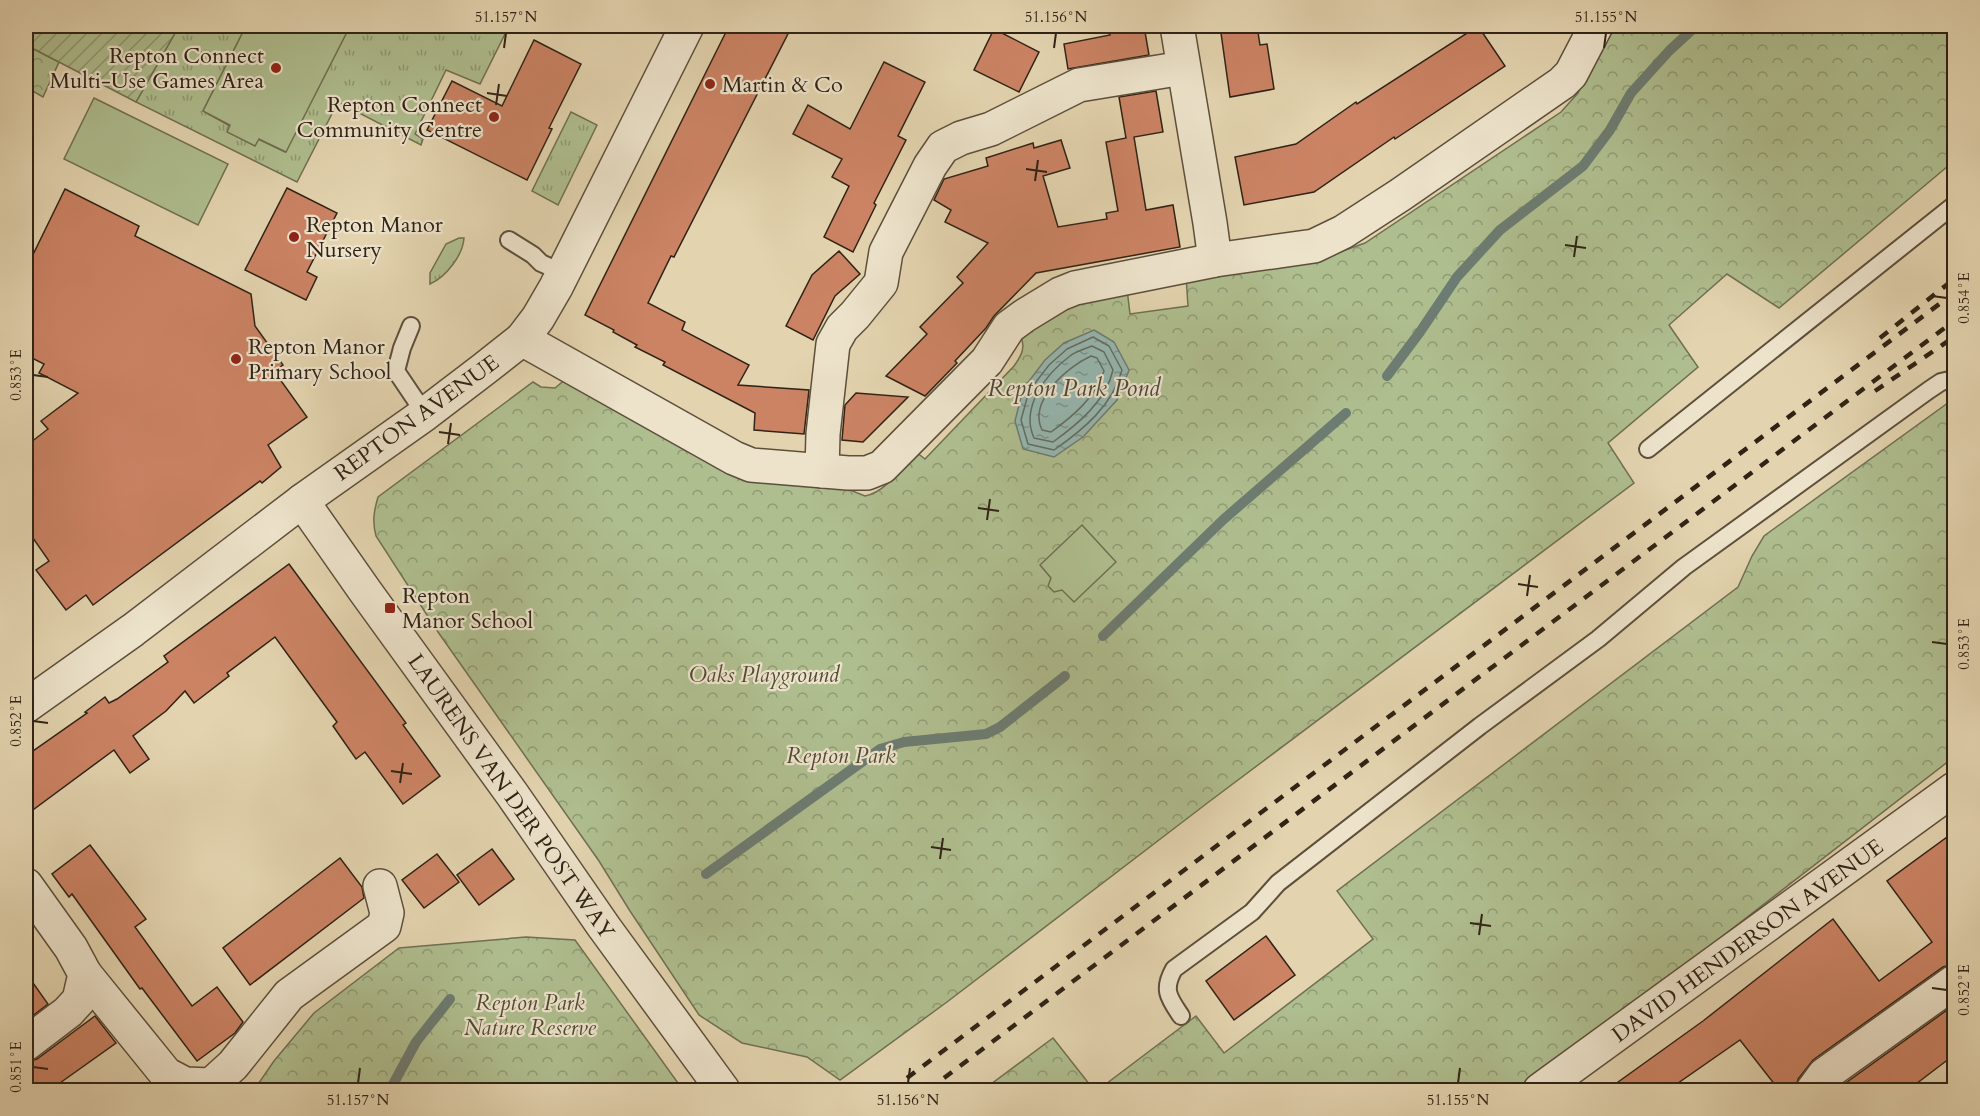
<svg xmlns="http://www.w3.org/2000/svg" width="1980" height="1116" viewBox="0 0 1980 1116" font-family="Cardo,serif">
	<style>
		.grass { fill: url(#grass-tufts); stroke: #707052; stroke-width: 1.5 }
		.forest { fill: url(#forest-crowns); stroke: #707052; stroke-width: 1.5 }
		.garden { fill: url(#garden-furrows); stroke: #707052; stroke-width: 1.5 }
		.pitch { fill: #afbe8f; stroke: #707052; stroke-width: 1.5 }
		.water { fill: url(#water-ripples); stroke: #6d7c72; stroke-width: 1.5 }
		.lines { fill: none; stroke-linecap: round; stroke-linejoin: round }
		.shore { stroke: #636d63; stroke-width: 1.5 }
		.stream { stroke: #6d7c72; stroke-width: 10 }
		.building { fill: #cb8364; stroke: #302316; stroke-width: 1.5 }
		.lane-casing { stroke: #5d4f3c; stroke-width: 20 }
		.street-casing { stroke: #5d4f3c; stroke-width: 36 }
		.lane { stroke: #ede3cb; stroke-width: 16 }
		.street { stroke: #ede3cb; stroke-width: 33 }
		.rail { stroke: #302316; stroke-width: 4.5; stroke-dasharray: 10 10; stroke-linecap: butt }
		.ticks { fill: none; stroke: #302316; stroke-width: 2 }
		.poi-dot { fill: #8f2418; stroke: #ede3cb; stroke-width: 2 }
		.labels { text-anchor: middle; stroke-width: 4.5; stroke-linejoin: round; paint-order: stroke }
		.poi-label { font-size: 22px; fill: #302316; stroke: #ede3cb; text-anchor: start }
		.street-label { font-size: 22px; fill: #302316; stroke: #ede3cb }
		.park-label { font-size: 22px; font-style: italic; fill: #504a34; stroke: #ede3cb }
		.water-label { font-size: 24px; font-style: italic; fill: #4a483c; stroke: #ede3cb }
		.neatline { fill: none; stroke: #302316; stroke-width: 2 }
		.ticks-label { font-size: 15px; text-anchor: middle; fill: #302316 }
	</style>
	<defs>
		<pattern id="grass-tufts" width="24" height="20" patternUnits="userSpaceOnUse" patternTransform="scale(1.5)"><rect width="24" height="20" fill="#afbe8f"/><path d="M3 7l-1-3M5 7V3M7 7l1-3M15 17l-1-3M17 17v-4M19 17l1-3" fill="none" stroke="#8f9a74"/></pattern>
		<pattern id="forest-crowns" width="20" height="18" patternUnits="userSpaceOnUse" patternTransform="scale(1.5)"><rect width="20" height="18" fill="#afbe8f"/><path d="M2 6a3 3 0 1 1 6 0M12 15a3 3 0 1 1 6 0" fill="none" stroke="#8f9a74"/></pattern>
		<pattern id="garden-furrows" width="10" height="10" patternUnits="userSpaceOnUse" patternTransform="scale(1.5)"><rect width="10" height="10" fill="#afbe8f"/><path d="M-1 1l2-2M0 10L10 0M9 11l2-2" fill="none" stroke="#8f9a74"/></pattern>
		<pattern id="water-ripples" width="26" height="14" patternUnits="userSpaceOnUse" patternTransform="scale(1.5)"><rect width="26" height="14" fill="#96b7b0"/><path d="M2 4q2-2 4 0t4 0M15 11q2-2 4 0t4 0" fill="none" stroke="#7b948e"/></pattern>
	</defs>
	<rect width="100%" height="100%" fill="#e3d4af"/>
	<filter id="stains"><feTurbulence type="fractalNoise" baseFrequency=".00333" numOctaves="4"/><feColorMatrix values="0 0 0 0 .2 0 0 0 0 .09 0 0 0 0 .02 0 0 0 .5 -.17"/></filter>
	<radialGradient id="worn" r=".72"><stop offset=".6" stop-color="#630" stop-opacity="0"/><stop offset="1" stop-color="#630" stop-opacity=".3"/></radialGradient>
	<!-- grass -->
	<g class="grass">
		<path d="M 179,26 L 246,26 L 203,111 L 230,126 L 228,131 L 255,145 L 258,139 L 285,152 L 350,26 L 509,26 L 480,84 L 446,70 L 415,134 L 423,139 L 421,145 L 338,102 L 297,182 L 136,102 Z"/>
		<path d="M 571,112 L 597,125 L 558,205 L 532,191 Z"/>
		<path d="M 459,238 L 464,238 C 463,255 446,277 430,284 L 430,273 L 446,244 Z"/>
	</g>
	<!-- forest -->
	<g class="forest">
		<path d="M 1612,26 L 1954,26 L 1954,161 L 1779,308 L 1727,274 L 1669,325 L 1698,367 L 1608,443 L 1634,483 L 1210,801 L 947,1002 L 840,1080 L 807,1057 L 742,1043 L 699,1015 L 630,911 L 599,861 L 438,632 L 376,536 C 372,521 374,511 378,497 L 533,382 L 541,387 L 555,388 L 567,378 L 865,496 C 886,492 902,467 916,452 L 925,459 L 1014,366 C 1022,355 1026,347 1020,334 L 1061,305 L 1127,289 L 1130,314 L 1188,306 L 1186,276 L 1323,258 L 1365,243 L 1561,112 L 1578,93 Z"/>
		<path d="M 26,45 L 59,62 L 43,97 L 31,90 L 26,101 Z"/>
		<path d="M 1952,400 L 1954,400 L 1954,757 L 1524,1090 L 1098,1090 L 1196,1016 L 1224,1053 L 1373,939 L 1337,891 L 1738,587 L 1752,556 L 1764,536 Z"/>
		<path d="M 526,937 L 575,940 L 683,1090 L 254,1090 L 274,1061 L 314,1013 L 399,948 Z"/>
		<path d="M 1053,1038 L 1094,1090 L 983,1090 Z"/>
	</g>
	<!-- garden -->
	<path class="garden" d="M 26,26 L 179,26 L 136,102 L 26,45 Z"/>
	<!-- pitch -->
	<g class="pitch">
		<path d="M 246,26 L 350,26 L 286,152 L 259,139 L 255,146 L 227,132 L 230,125 L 203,111 Z"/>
		<path d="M 94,98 L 228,164 L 198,225 L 64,159 Z"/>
		<path d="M 1082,525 L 1116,562 L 1074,602 L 1062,590 L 1054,592 L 1048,586 L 1051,578 L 1040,565 Z"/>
	</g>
	<!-- water -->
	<path class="water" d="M 1094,330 L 1114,342 L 1129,370 L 1117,400 L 1083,437 L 1054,457 L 1023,449 L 1015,421 L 1023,389 L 1045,360 L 1064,343 Z"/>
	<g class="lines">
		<!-- shore -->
		<g class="shore">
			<path d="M 1093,337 L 1109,346 L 1122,370 C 1113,405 1083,430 1054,450 L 1028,444 L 1021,420 L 1029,391 L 1049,365 L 1067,349 Z"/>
			<path d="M 1092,346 L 1104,352 L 1113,370 C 1106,401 1078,424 1053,442 L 1034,438 C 1020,407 1046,374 1070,356 C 1076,351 1085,349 1092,346 Z"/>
			<path d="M 1091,356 L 1097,358 L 1104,371 C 1096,397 1072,417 1051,432 L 1042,430 C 1028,401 1067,367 1091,356 Z"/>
		</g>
		<!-- stream -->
		<g class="stream">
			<path d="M 1387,376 L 1420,332 L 1457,277 L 1500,230 L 1583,166 L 1610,130 L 1631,93 L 1669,51 L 1696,26"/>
			<path d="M 1103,636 L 1224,519 L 1346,413"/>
			<path d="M 706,874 L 880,749 L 904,742 L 986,734 L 1000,727 L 1065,676"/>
			<path d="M 390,1090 L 416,1042 L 450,999"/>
		</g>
	</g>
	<!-- building -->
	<g class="building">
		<path d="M 729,26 L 792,26 L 674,257 L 671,256 L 648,303 L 685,322 L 682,330 L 749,365 L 738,385 L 809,390 L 804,434 L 754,430 L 755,413 L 663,365 L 665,362 L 635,347 L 637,345 L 613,332 L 614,330 L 585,315 Z"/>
		<path d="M 1108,26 L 1144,26 L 1149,55 L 1068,69 L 1064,44 L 1110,35 Z"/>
		<path d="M 1220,26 L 1257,26 L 1260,45 L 1267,44 L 1274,89 L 1230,97 Z"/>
		<path d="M 1478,26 L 1505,66 L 1395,139 L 1394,137 L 1314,192 L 1244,205 L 1235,157 L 1296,144 L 1356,102 L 1357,104 Z"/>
		<path d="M 994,29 L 1039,52 L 1019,92 L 974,70 Z"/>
		<path d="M 534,40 L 581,64 L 549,128 L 552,129 L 527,180 L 427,130 L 452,81 L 502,106 Z"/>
		<path d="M 884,62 L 925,82 L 898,136 L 906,140 L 874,203 L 876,205 L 853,252 L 824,237 L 849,186 L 832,177 L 842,159 L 793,134 L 808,105 L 850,129 Z"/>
		<path d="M 1156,91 L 1163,132 L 1134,137 L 1146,210 L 1173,205 L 1180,247 L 1036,273 L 994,316 L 986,328 L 955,361 L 957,363 L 925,396 L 886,376 L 927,334 L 920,327 L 963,283 L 957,277 L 988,243 L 945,222 L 951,210 L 934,200 L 944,179 L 988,166 L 986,158 L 1033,143 L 1034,148 L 1061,140 L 1070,168 L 1043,176 L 1058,227 L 1107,219 L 1106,213 L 1118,211 L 1106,142 L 1126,138 L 1119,97 Z"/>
		<path d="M 287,188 L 337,213 L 307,272 L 317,277 L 306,300 L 245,270 Z"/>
		<path d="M 65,189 L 139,226 L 135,236 L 251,294 L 255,326 L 283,365 L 274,371 L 307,417 L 268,445 L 281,467 L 262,483 L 260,481 L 93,605 L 86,595 L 66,610 L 36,570 L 49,561 L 26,528 L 26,446 L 48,429 L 41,421 L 78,393 L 39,373 L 44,364 L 26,355 L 26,269 Z"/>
		<path d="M 839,251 L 860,274 L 835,296 L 813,340 L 786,326 L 812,275 Z"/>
		<path d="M 856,393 L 908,397 L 863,442 L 842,440 L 845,405 Z"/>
		<path d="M 289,564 L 406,723 L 403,725 L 440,776 L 403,804 L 365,752 L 356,759 L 333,726 L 337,722 L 275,637 L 227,673 L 229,676 L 194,703 L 185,691 L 166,711 L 133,736 L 149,759 L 130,773 L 114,750 L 26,815 L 26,756 L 87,713 L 85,712 L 105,697 L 109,703 L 117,699 L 168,662 L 164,656 Z"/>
		<path d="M 1954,832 L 1954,964 L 1943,967 L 1813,1060 L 1798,1079 L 1795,1090 L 1779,1090 L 1740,1040 L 1668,1090 L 1607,1090 L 1703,1021 L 1833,919 L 1879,981 L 1932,942 L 1887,881 Z"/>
		<path d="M 90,845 L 146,919 L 135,927 L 192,1006 L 217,987 L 243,1022 L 235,1033 L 197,1061 L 142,988 L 140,989 L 72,894 L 69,897 L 52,874 Z"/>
		<path d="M 492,849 L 514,879 L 479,905 L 457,875 Z"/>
		<path d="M 437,854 L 459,882 L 424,908 L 402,880 Z"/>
		<path d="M 340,858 L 362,887 L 364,898 L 250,985 L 223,948 Z"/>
		<path d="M 1266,936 L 1295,975 L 1234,1020 L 1206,981 Z"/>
		<path d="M 26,973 L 48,1004 L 26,1021 Z"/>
		<path d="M 1954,1005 L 1954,1055 L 1908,1090 L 1836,1090 Z"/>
		<path d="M 95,1016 L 116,1043 L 50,1090 L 26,1090 L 26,1062 L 37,1059 Z"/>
	</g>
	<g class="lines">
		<!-- lane casing -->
		<g class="lane-casing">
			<g id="lane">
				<path d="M 509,240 L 533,255 L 541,263 L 563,273"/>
				<path d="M 411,326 L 402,348 L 396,371 L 425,414"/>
				<path d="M 1648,449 L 1954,205"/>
				<path d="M 1181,1016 C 1169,998 1162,990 1174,969 L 1252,912 L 1278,883 L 1480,726 L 1598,639 L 1684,567 L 1929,390 L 1941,382 L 1954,379"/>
			</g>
		</g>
		<!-- street casing -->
		<g class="street-casing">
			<g id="street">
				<path d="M 1177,26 L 1210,223 L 1215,260"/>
				<path d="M 522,339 L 734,458 L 751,465 L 848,473 L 867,473 L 882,467 L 987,361 L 1009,327 L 1024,316 L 1060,294 L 1075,288 L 1215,260 L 1314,246 L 1343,232 L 1400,195 L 1562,83 L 1571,74 L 1596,26"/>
				<path d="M 822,471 L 823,434 L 833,344 L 842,328 L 855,315 L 881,283 L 886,252 L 930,166 L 943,147 L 961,138 L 991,129 L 1079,85 L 1183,68"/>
				<path d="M 302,501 L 365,591 L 512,794 L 604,927 L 723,1090"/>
				<path d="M 26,706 L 133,630 L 302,501 L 425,414 L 484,369 L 522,339 L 538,318 L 556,287 L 687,26"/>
				<path d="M 26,885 L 71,948 L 85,974 L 79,1000 L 68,1012 L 26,1044"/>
				<path d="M 85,974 L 166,1074 L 185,1084 L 211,1085 L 233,1065 L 289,995 L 384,926 L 387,913 L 380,886"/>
				<path d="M 1540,1090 L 1954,789"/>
				<path d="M 1813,1090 L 1824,1075 L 1954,982"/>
			</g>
		</g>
		<!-- lane -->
		<use href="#lane" class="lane"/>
		<!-- street -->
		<use href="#street" class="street"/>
		<!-- rail -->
		<g class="rail">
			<path d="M 1880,338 L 1954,279"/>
			<path d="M 1875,391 L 1954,337"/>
			<path d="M 891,1090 L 1954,293"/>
			<path d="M 928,1090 L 1954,321"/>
		</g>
	</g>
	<!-- ticks -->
	<path class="ticks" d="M 504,48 L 506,33M 1054,48 L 1056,33M 1604,48 L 1606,33M 487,93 L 507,96M 496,105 L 499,84M 1026,169 L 1047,172M 1035,181 L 1038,160M 1565,245 L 1586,248M 1574,257 L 1577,236M 1932,296 L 1947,298M 33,375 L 48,377M 439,432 L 460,435M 448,444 L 451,423M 978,508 L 999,511M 987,520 L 990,499M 1518,584 L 1538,587M 1527,596 L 1530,575M 1932,642 L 1947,644M 33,721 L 48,723M 391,771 L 412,774M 400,783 L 403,763M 931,847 L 951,850M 940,859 L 943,838M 1470,923 L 1491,926M 1479,935 L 1482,914M 1932,988 L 1947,990M 33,1067 L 48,1069M 358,1083 L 360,1068M 908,1083 L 910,1068M 1458,1083 L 1460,1068"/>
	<!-- markers -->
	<g class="poi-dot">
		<circle cx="276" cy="68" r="6"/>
		<circle cx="710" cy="84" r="6"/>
		<circle cx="494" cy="117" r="6"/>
		<circle cx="294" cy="237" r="6"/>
		<circle cx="236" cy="359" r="6"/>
		<rect x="384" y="602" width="12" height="12" rx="3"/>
	</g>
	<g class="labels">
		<!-- poi labels -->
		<g class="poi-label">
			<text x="264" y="63" text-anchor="end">Repton Connect<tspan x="264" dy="25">Multi-Use Games Area</tspan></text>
			<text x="722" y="92">Martin &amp; Co</text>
			<text x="482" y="112" text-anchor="end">Repton Connect<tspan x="482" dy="25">Community Centre</tspan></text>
			<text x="306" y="232">Repton Manor<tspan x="306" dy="25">Nursery</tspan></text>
			<text x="248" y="354">Repton Manor<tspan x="248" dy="25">Primary School</tspan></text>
			<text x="402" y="603">Repton<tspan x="402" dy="25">Manor School</tspan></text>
		</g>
		<!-- street labels -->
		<g class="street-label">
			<text transform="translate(416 417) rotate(-36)" y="8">REPTON AVENUE</text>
			<text transform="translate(512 796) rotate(55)" y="8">LAURENS VAN DER POST WAY</text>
			<text transform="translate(1747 940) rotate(-36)" y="8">DAVID HENDERSON AVENUE</text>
		</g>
		<!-- park labels -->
		<g class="park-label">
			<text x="764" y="682">Oaks Playground</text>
			<text x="841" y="763">Repton Park</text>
			<text x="530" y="1010">Repton Park<tspan x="530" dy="25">Nature Reserve</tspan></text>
		</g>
		<!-- water labels -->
		<g class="water-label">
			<text x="1074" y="396">Repton Park Pond</text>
		</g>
	</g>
	<!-- margin -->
	<rect width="1980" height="1116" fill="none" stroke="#e3d4af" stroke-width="66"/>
	<rect x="33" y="33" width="1914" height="1050" class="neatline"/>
	<g class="ticks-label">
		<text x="506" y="22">51.157°N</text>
		<text x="1056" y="22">51.156°N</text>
		<text x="1606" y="22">51.155°N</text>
		<text transform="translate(1964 298) rotate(-90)" y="5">0.854°E</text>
		<text transform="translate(16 375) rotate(-90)" y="5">0.853°E</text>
		<text transform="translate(1964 644) rotate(-90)" y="5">0.853°E</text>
		<text transform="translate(16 721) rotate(-90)" y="5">0.852°E</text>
		<text transform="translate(1964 990) rotate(-90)" y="5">0.852°E</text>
		<text transform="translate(16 1067) rotate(-90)" y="5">0.851°E</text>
		<text x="358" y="1105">51.157°N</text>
		<text x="908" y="1105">51.156°N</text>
		<text x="1458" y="1105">51.155°N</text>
	</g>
	<rect width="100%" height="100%" filter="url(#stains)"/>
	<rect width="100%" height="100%" fill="url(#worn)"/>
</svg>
